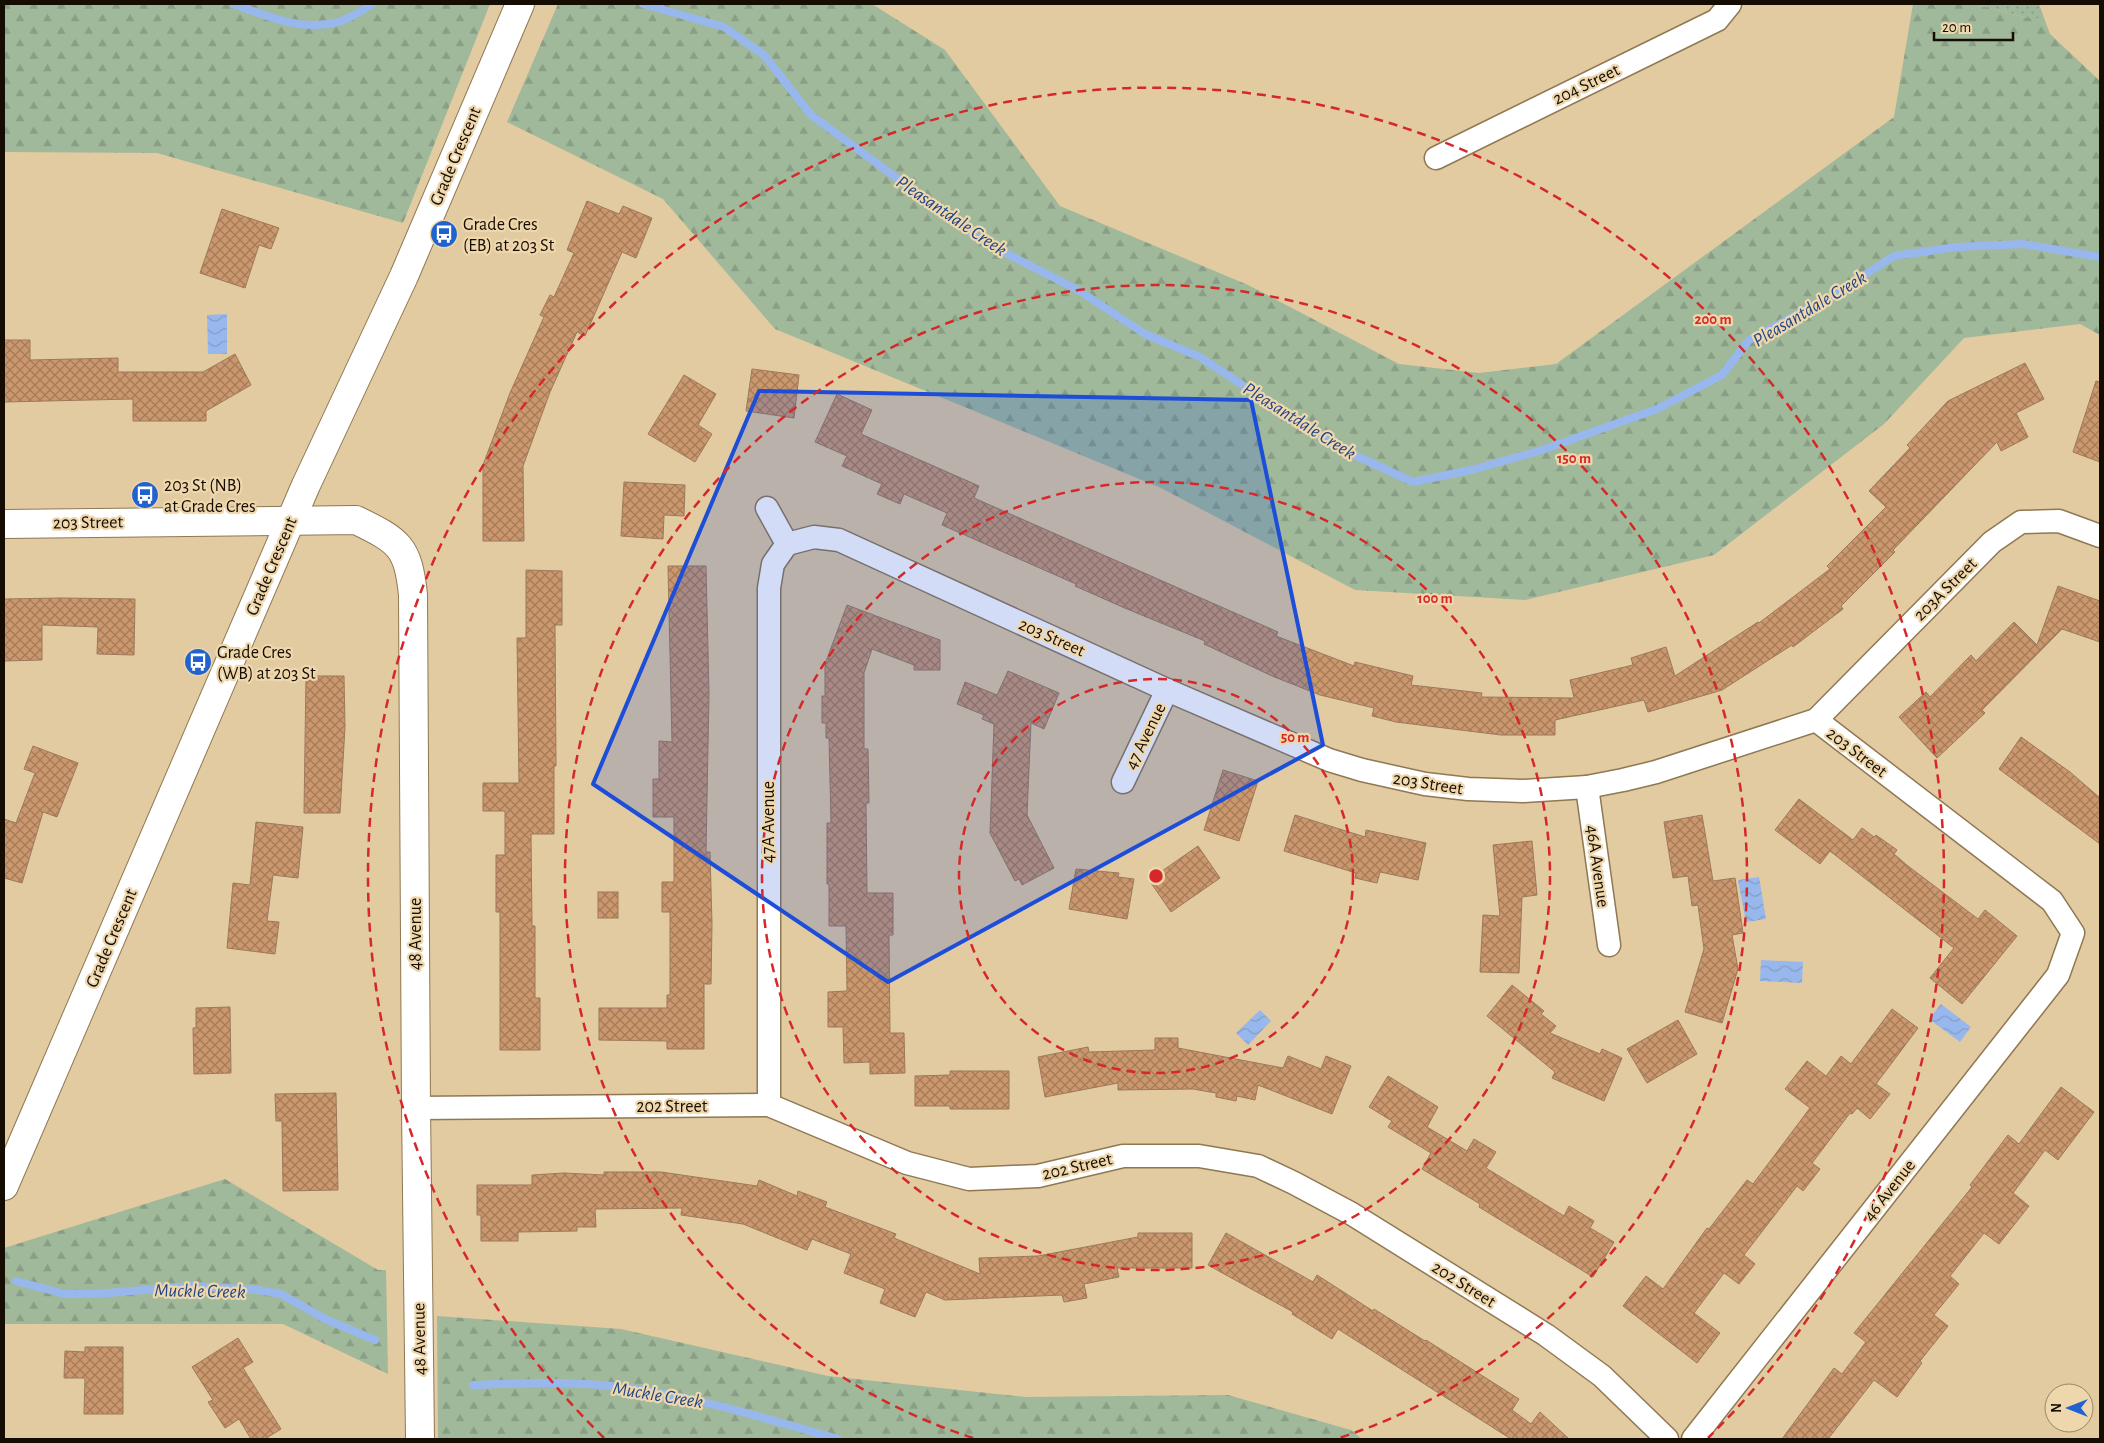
<svg xmlns="http://www.w3.org/2000/svg" width="2104" height="1443" viewBox="0 0 2104 1443" font-family="'Alegreya Sans',sans-serif">
	<style>
		.grass { fill: url(#grass-dots) }
		.forest { fill: url(#forest-firs) }
		.water { fill: url(#water-waves) }
		.lines { fill: none; stroke-linecap: round; stroke-linejoin: round }
		.stream { stroke: #98b8ed; stroke-width: 8 }
		.building { fill: url(#building-cross-hatch); stroke: #9d795c }
		.street-casing { stroke: #8f7852; stroke-width: 25 }
		.secondary-casing { stroke: #8f7852; stroke-width: 30 }
		.street { stroke: #fff; stroke-width: 22 }
		.secondary { stroke: #fff; stroke-width: 28 }
		.marked { fill: #1d4ed8; fill-opacity: 0.2; stroke: #1d4ed8; stroke-width: 4; stroke-linejoin: round }
		.ring { fill: none; stroke: #d62828; stroke-width: 2.5; stroke-dasharray: 9 6 }
		.labels { text-anchor: middle; stroke-width: 4.5; stroke-linejoin: round; paint-order: stroke }
		.street-label { font-size: 18px; fill: #150d01; stroke: #efd7ad }
		.poi-label { font-size: 18px; fill: #150d01; stroke: #efd7ad; text-anchor: start }
		.water-label { font-size: 19px; font-style: italic; fill: #204584; stroke: #efd7ad }
		.centre { fill: #d62828; stroke: #efd7ad; stroke-width: 2.5 }
		.ring-label { font-size: 15px; text-anchor: middle; font-weight: bold; fill: #d62828; stroke: #efd7ad; stroke-width: 4.5; stroke-linejoin: round; paint-order: stroke }
	</style>
	<defs>
		<pattern id="grass-dots" width="8" height="8" patternUnits="userSpaceOnUse" patternTransform="scale(1.25)"><rect width="8" height="8" fill="#a0b99b"/><path d="M2 2h.1M6 6h.1" fill="none" stroke="#899e84" stroke-width="1.8" stroke-linecap="round"/></pattern>
		<pattern id="forest-firs" width="22" height="20" patternUnits="userSpaceOnUse" patternTransform="scale(1.25)"><rect width="22" height="20" fill="#a0b99b"/><path d="M5 1l3.5 6h-7zM16 11l3.5 6h-7z" fill="#899e84"/></pattern>
		<pattern id="water-waves" width="16" height="10" patternUnits="userSpaceOnUse" patternTransform="scale(1.25)"><rect width="16" height="10" fill="#98b8ed"/><path d="M0 5q4-4 8 0t8 0" fill="none" stroke="#829dc9"/></pattern>
		<pattern id="building-cross-hatch" width="8" height="8" patternUnits="userSpaceOnUse" patternTransform="scale(1.25)"><rect width="8" height="8" fill="#cb986e"/><path d="M0 0l8 8M0 8l8-8" fill="none" stroke="#a47a58"/></pattern>
	</defs>
	<rect width="100%" height="100%" fill="#e2caa1"/>
	<!-- grass -->
	<path class="grass" d="M 1973,4 L 2039,4 L 2044,18 L 2028,18 Z"/>
	<!-- forest -->
	<g class="forest">
		<path d="M 4,4 L 490,4 L 403,223 L 157,153 L 4,152 Z"/>
		<path d="M 558,4 L 872,4 L 945,50 L 1060,206 L 1248,285 L 1399,364 L 1479,373 L 1556,364 L 1894,117 L 1913,4 L 1973,4 L 2028,18 L 2044,18 L 2050,34 L 2100,81 L 2100,335 L 2080,324 L 1964,338 L 1884,424 L 1714,555 L 1525,600 L 1355,590 L 1161,488 L 775,329 L 663,199 L 507,122 Z"/>
		<path d="M 225,1179 L 378,1270 L 386,1270 L 388,1374 L 283,1324 L 4,1324 L 4,1248 Z"/>
		<path d="M 437,1316 L 621,1329 L 828,1376 L 1026,1397 L 1228,1395 L 1351,1430 L 1362,1439 L 438,1439 Z"/>
	</g>
	<!-- water -->
	<g class="water">
		<path d="M 227,314 L 227,354 L 208,354 L 207,315 Z"/>
		<path d="M 1759,877 L 1766,919 L 1746,922 L 1738,880 Z"/>
		<path d="M 1761,960 L 1803,962 L 1802,983 L 1760,981 Z"/>
		<path d="M 1941,1004 L 1971,1027 L 1960,1042 L 1929,1019 Z"/>
		<path d="M 1260,1010 L 1271,1021 L 1248,1045 L 1236,1033 Z"/>
	</g>
	<g class="lines">
		<!-- stream -->
		<g class="stream">
			<path d="M 233,4 C 267,16 301,32 338,22 C 350,19 362,10 372,4"/>
			<path d="M 643,4 L 724,27 L 764,55 L 811,115 L 984,242 L 1078,290 L 1145,334 L 1200,357 L 1335,446 L 1413,482 L 1475,469 L 1539,451 L 1657,409 L 1722,375 L 1749,340 L 1832,296 L 1894,256 L 1957,247 L 2023,244 L 2100,257"/>
			<path d="M 16,1281 L 65,1294 L 96,1294 L 191,1286 L 258,1290 L 281,1294 L 325,1319 L 375,1340"/>
			<path d="M 473,1385 C 522,1383 572,1381 621,1387 C 695,1396 766,1419 838,1439"/>
		</g>
	</g>
	<!-- building -->
	<g class="building">
		<path d="M 587,201 L 619,214 L 623,206 L 652,218 L 636,258 L 622,252 L 585,336 L 577,332 L 550,392 L 523,466 L 524,541 L 483,541 L 483,465 L 510,393 L 544,317 L 540,315 L 550,295 L 554,297 L 574,253 L 567,250 Z"/>
		<path d="M 222,209 L 279,228 L 271,249 L 259,245 L 245,288 L 200,273 Z"/>
		<path d="M 4,340 L 30,340 L 30,360 L 118,358 L 118,372 L 203,372 L 235,354 L 251,385 L 206,411 L 206,421 L 133,421 L 133,399 L 4,402 Z"/>
		<path d="M 2025,363 L 2044,399 L 2016,413 L 2028,437 L 2001,451 L 1997,442 L 1893,550 L 1895,552 L 1841,606 L 1843,609 L 1793,647 L 1792,645 L 1722,690 L 1648,712 L 1644,700 L 1555,720 L 1555,735 L 1501,735 L 1396,722 L 1372,716 L 1374,708 L 1320,695 L 1272,676 L 1204,644 L 1205,641 L 1127,609 L 1075,586 L 1076,584 L 942,525 L 947,513 L 904,494 L 900,504 L 877,494 L 882,484 L 842,466 L 847,456 L 815,442 L 837,394 L 872,410 L 861,434 L 979,486 L 974,498 L 1278,632 L 1276,636 L 1354,666 L 1355,662 L 1413,676 L 1411,685 L 1482,693 L 1481,697 L 1574,698 L 1570,680 L 1633,665 L 1631,658 L 1666,647 L 1675,676 L 1758,622 L 1759,623 L 1830,569 L 1827,566 L 1886,507 L 1869,491 L 1910,448 L 1907,445 L 1948,401 Z"/>
		<path d="M 752,369 L 799,375 L 794,418 L 746,411 Z"/>
		<path d="M 684,375 L 716,394 L 698,425 L 712,434 L 695,462 L 648,434 Z"/>
		<path d="M 2096,381 L 2100,382 L 2100,462 L 2073,452 Z"/>
		<path d="M 624,482 L 685,485 L 684,516 L 664,515 L 663,539 L 621,536 Z"/>
		<path d="M 668,566 L 706,566 L 709,694 L 706,852 L 710,852 L 712,924 L 711,984 L 704,984 L 704,1049 L 667,1049 L 667,1041 L 599,1040 L 599,1008 L 667,1008 L 667,995 L 670,995 L 670,912 L 662,912 L 662,882 L 674,882 L 674,817 L 653,817 L 653,779 L 659,779 L 659,741 L 672,742 Z"/>
		<path d="M 526,570 L 562,571 L 562,625 L 555,625 L 556,766 L 554,766 L 554,834 L 531,834 L 532,926 L 535,926 L 535,998 L 540,998 L 540,1050 L 500,1050 L 500,912 L 496,912 L 496,855 L 505,855 L 505,811 L 483,811 L 483,783 L 519,783 L 517,638 L 526,638 Z"/>
		<path d="M 2058,586 L 2100,601 L 2100,642 L 2062,629 L 1982,710 L 1985,713 L 1937,758 L 1899,717 L 1926,692 L 1930,697 L 1971,655 L 1976,661 L 2014,622 L 2037,645 Z"/>
		<path d="M 61,598 L 135,599 L 134,655 L 97,654 L 98,627 L 42,625 L 42,660 L 4,661 L 4,599 Z"/>
		<path d="M 847,605 L 940,640 L 940,670 L 914,670 L 914,665 L 872,649 L 864,673 L 864,749 L 868,749 L 869,803 L 866,803 L 867,893 L 893,893 L 893,935 L 889,935 L 890,1033 L 904,1033 L 905,1073 L 870,1074 L 870,1062 L 844,1063 L 843,1027 L 828,1027 L 828,992 L 847,991 L 846,926 L 829,926 L 829,884 L 827,884 L 827,823 L 831,823 L 829,738 L 826,738 L 826,723 L 822,723 L 822,696 L 825,696 L 825,664 Z"/>
		<path d="M 1008,671 L 1059,693 L 1044,729 L 1031,723 L 1027,815 L 1054,868 L 1022,885 L 1019,879 L 1015,881 L 990,833 L 994,724 L 982,719 L 984,715 L 957,704 L 965,682 L 997,695 Z"/>
		<path d="M 306,676 L 344,676 L 345,727 L 340,813 L 304,813 Z"/>
		<path d="M 2021,737 L 2070,772 L 2100,798 L 2100,844 L 1999,769 Z"/>
		<path d="M 33,746 L 78,763 L 57,817 L 43,812 L 22,883 L 4,878 L 4,819 L 16,823 L 35,773 L 24,769 Z"/>
		<path d="M 1223,770 L 1258,781 L 1239,841 L 1204,830 Z"/>
		<path d="M 1799,799 L 1853,840 L 1862,828 L 1874,837 L 1876,835 L 1897,850 L 1894,854 L 1908,866 L 1978,919 L 1985,910 L 2017,936 L 1962,1004 L 1930,978 L 1954,948 L 1830,851 L 1820,864 L 1775,830 Z"/>
		<path d="M 1295,815 L 1365,837 L 1366,830 L 1426,843 L 1418,880 L 1380,872 L 1377,883 L 1355,878 L 1356,873 L 1284,851 Z"/>
		<path d="M 1702,815 L 1713,881 L 1735,878 L 1743,933 L 1732,935 L 1738,969 L 1722,1023 L 1685,1012 L 1704,949 L 1698,905 L 1692,906 L 1688,876 L 1673,878 L 1664,822 Z"/>
		<path d="M 256,822 L 303,827 L 298,878 L 273,875 L 267,921 L 279,922 L 275,954 L 227,948 L 233,883 L 250,885 Z"/>
		<path d="M 1532,841 L 1537,895 L 1522,897 L 1519,973 L 1480,972 L 1483,915 L 1500,916 L 1493,845 Z"/>
		<path d="M 1198,846 L 1220,878 L 1171,912 L 1149,880 Z"/>
		<path d="M 1076,869 L 1119,873 L 1118,877 L 1134,879 L 1127,919 L 1069,909 Z"/>
		<rect x="598" y="892" width="20" height="26"/>
		<path d="M 1512,985 L 1544,1011 L 1541,1014 L 1556,1026 L 1550,1033 L 1600,1054 L 1602,1049 L 1622,1058 L 1604,1101 L 1552,1078 L 1555,1072 L 1487,1016 Z"/>
		<path d="M 230,1007 L 231,1073 L 194,1074 L 193,1028 L 196,1028 L 196,1008 Z"/>
		<path d="M 1892,1009 L 1918,1028 L 1876,1084 L 1890,1094 L 1870,1119 L 1857,1108 L 1852,1114 L 1850,1113 L 1812,1163 L 1820,1169 L 1803,1191 L 1797,1186 L 1744,1255 L 1755,1264 L 1739,1284 L 1724,1273 L 1694,1313 L 1720,1333 L 1697,1363 L 1623,1306 L 1646,1276 L 1663,1289 L 1707,1228 L 1709,1229 L 1747,1180 L 1753,1184 L 1810,1108 L 1785,1089 L 1807,1061 L 1826,1076 L 1841,1056 L 1851,1064 Z"/>
		<path d="M 1678,1020 L 1697,1054 L 1647,1083 L 1627,1049 Z"/>
		<path d="M 1155,1038 L 1178,1038 L 1178,1048 L 1283,1068 L 1288,1056 L 1321,1069 L 1326,1056 L 1351,1066 L 1332,1114 L 1258,1085 L 1255,1100 L 1237,1096 L 1236,1101 L 1216,1097 L 1216,1093 L 1193,1089 L 1118,1090 L 1118,1083 L 1045,1097 L 1038,1057 L 1088,1047 L 1089,1052 L 1155,1050 Z"/>
		<path d="M 950,1071 L 1009,1071 L 1009,1109 L 950,1109 L 950,1106 L 915,1106 L 915,1076 L 950,1075 Z"/>
		<path d="M 1388,1076 L 1438,1107 L 1427,1127 L 1467,1151 L 1474,1139 L 1496,1152 L 1486,1168 L 1564,1216 L 1569,1206 L 1594,1221 L 1590,1228 L 1614,1242 L 1593,1277 L 1479,1207 L 1480,1204 L 1422,1169 L 1431,1153 L 1388,1127 L 1392,1121 L 1369,1107 Z"/>
		<path d="M 2061,1087 L 2094,1112 L 2058,1160 L 2045,1150 L 2013,1193 L 2029,1206 L 1999,1244 L 1984,1233 L 1950,1276 L 1959,1284 L 1934,1315 L 1948,1326 L 1920,1361 L 1922,1363 L 1897,1397 L 1874,1380 L 1828,1439 L 1782,1439 L 1834,1368 L 1842,1374 L 1866,1342 L 1854,1333 L 1972,1187 L 1970,1185 L 2008,1135 L 2019,1144 Z"/>
		<path d="M 336,1093 L 338,1190 L 283,1191 L 282,1121 L 276,1121 L 275,1094 Z"/>
		<path d="M 604,1172 L 661,1172 L 757,1186 L 759,1180 L 797,1196 L 798,1191 L 827,1202 L 825,1207 L 896,1234 L 894,1238 L 980,1274 L 979,1258 L 1038,1256 L 1138,1237 L 1138,1233 L 1192,1233 L 1192,1268 L 1117,1268 L 1119,1277 L 1084,1284 L 1087,1298 L 1064,1302 L 1062,1295 L 945,1300 L 926,1292 L 915,1317 L 880,1303 L 885,1289 L 844,1273 L 851,1254 L 812,1239 L 807,1250 L 743,1224 L 681,1215 L 682,1208 L 595,1209 L 596,1227 L 577,1227 L 577,1231 L 518,1232 L 518,1241 L 481,1241 L 481,1215 L 477,1215 L 477,1185 L 532,1185 L 532,1175 L 564,1173 L 604,1175 Z"/>
		<path d="M 1226,1233 L 1313,1282 L 1317,1275 L 1373,1311 L 1374,1309 L 1425,1341 L 1426,1340 L 1519,1399 L 1512,1410 L 1531,1424 L 1540,1412 L 1569,1439 L 1511,1439 L 1338,1329 L 1332,1339 L 1292,1314 L 1293,1312 L 1208,1265 Z"/>
		<path d="M 238,1338 L 253,1362 L 243,1368 L 281,1429 L 265,1439 L 251,1439 L 239,1419 L 225,1428 L 208,1402 L 213,1400 L 192,1367 Z"/>
		<path d="M 85,1347 L 123,1347 L 123,1414 L 84,1414 L 85,1378 L 64,1378 L 65,1351 L 85,1352 Z"/>
	</g>
	<g class="lines">
		<!-- street casing -->
		<g class="street-casing">
			<g id="street">
				<path d="M 1436,158 L 1717,20 L 1730,4"/>
				<path d="M 767,508 L 787,544"/>
				<path d="M 787,544 L 814,537 L 839,540 L 1167,690 L 1329,760 L 1362,770 L 1425,784 L 1468,789 L 1523,791 L 1587,787 L 1623,780 L 1656,772 L 1816,720 L 1992,542 L 2021,522 L 2059,521 L 2100,536"/>
				<path d="M 1123,782 L 1167,690"/>
				<path d="M 1587,787 L 1609,945"/>
				<path d="M 769,1105 L 769,588 L 773,564 L 787,544"/>
				<path d="M 416,1108 L 769,1105 L 907,1163 L 969,1179 L 1038,1176 L 1123,1156 L 1199,1156 L 1258,1166 L 1294,1183 L 1352,1214 L 1546,1335 L 1602,1376 L 1667,1439"/>
				<path d="M 1693,1439 L 2058,975 L 2073,933 L 2052,901 L 1816,720"/>
			</g>
		</g>
		<!-- secondary casing -->
		<g class="secondary-casing">
			<g id="secondary">
				<path d="M 4,524 L 356,520 C 399,541 408,546 413,595 L 416,1108 L 420,1439"/>
				<path d="M 4,1186 L 306,485 L 404,276 L 520,4"/>
			</g>
		</g>
		<!-- street -->
		<use href="#street" class="street"/>
		<!-- secondary -->
		<use href="#secondary" class="secondary"/>
	</g>
	<!-- marked area -->
	<path class="marked" d="M 759,391 L 1251,400 L 1323,745 L 888,982 L 593,784 Z"/>
	<!-- distance rings -->
	<g class="ring">
		<circle cx="1156" cy="876" r="197"/>
		<circle cx="1156" cy="876" r="394"/>
		<path d="M973 1438A591 591 0 1 1 1339 1438"/>
		<path d="M604 1438A788 788 0 1 1 1708 1438"/>
	</g>
	<!-- icons -->
	<defs>
		<g id="bus-disc" transform="scale(1.4375)"><circle r="9.5" fill="#2162ce" stroke="#efd7ad"/><path d="M-5-6H5V4H4V6H2V4H-2V6H-4V4H-5ZM-3.5-4V0h7V-4ZM-3.5 1.2v1.5H-2V1.2ZM2 1.2v1.5H3.5V1.2Z" fill="#fff"/></g>
	</defs>
	<g fill-rule="evenodd">
		<use href="#bus-disc" x="444" y="234"/>
		<use href="#bus-disc" x="145" y="495"/>
		<use href="#bus-disc" x="198" y="662"/>
	</g>
	<g class="labels">
		<!-- street labels -->
		<g class="street-label">
			<text transform="translate(1586 84) rotate(-26)" y="6">204 Street</text>
			<text transform="translate(455 156) rotate(-67)" y="6">Grade Crescent</text>
			<text transform="translate(88 522) rotate(-1)" y="6">203 Street</text>
			<text transform="translate(271 566) rotate(-67)" y="6">Grade Crescent</text>
			<text transform="translate(1945 589) rotate(-45)" y="6">203A Street</text>
			<text transform="translate(1052 637) rotate(24)" y="6">203 Street</text>
			<text transform="translate(1145 736) rotate(-64)" y="6">47 Avenue</text>
			<text transform="translate(1857 752) rotate(37)" y="6">203 Street</text>
			<text transform="translate(1428 783) rotate(9)" y="6">203 Street</text>
			<text transform="translate(768 822) rotate(-90)" y="6">47A Avenue</text>
			<text transform="translate(1598 866) rotate(82)" y="6">46A Avenue</text>
			<text transform="translate(415 934) rotate(-90)" y="6">48 Avenue</text>
			<text transform="translate(111 938) rotate(-67)" y="6">Grade Crescent</text>
			<text x="672" y="1112">202 Street</text>
			<text transform="translate(1077 1166) rotate(-13)" y="6">202 Street</text>
			<text transform="translate(1889 1190) rotate(-52)" y="6">46 Avenue</text>
			<text transform="translate(1464 1284) rotate(32)" y="6">202 Street</text>
			<text transform="translate(419 1339) rotate(-91)" y="6">48 Avenue</text>
		</g>
		<!-- poi labels -->
		<g class="poi-label">
			<text x="463" y="230">Grade Cres<tspan x="463" dy="21">(EB) at 203 St</tspan></text>
			<text x="164" y="491">203 St (NB)<tspan x="164" dy="21">at Grade Cres</tspan></text>
			<text x="217" y="658">Grade Cres<tspan x="217" dy="21">(WB) at 203 St</tspan></text>
		</g>
		<!-- water labels -->
		<g class="water-label">
			<text transform="translate(952 215) rotate(34)" y="7">Pleasantdale Creek</text>
			<text transform="translate(1809 308) rotate(-31)" y="7">Pleasantdale Creek</text>
			<text transform="translate(1300 420) rotate(32)" y="7">Pleasantdale Creek</text>
			<text transform="translate(200 1290) rotate(1)" y="7">Muckle Creek</text>
			<text transform="translate(658 1394) rotate(9)" y="7">Muckle Creek</text>
		</g>
	</g>
	<circle cx="1156" cy="876" r="8" class="centre"/>
	<g class="ring-label">
		<text x="1713" y="324">200 m</text>
		<text x="1574" y="463">150 m</text>
		<text x="1435" y="603">100 m</text>
		<text x="1295" y="742">50 m</text>
	</g>
	<!-- border -->
	<rect width="2104" height="1443" fill="none" stroke="#150d01" stroke-width="10"/>
	<!-- north arrow -->
	<g transform="translate(2069 1408) rotate(270)"><circle r="24" fill="#efd7ad" stroke="#988668"/>
	<path d="M0-4L9 19L0 12L-9 19Z" fill="#2162ce"/>
	<text y="-8" font-size="14" font-weight="bold" text-anchor="middle" fill="#150d01">N</text>
	</g>
	<!-- scale -->
	<path d="M1934 32v8h79v-8" fill="none" stroke="#150d01" stroke-width="2.5"/>
	<text x="1942" y="32" font-size="15" fill="#150d01" stroke="#efd7ad" stroke-width="4" paint-order="stroke">20 m</text>
</svg>
